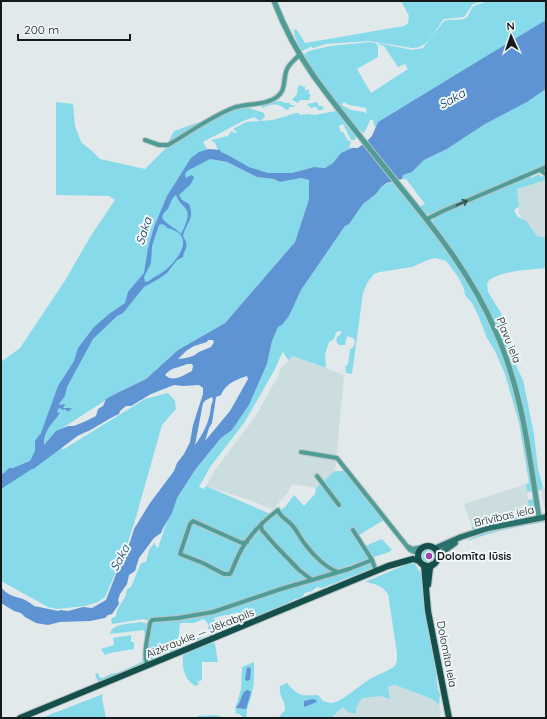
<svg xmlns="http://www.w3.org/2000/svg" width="547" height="719" viewBox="0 0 547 719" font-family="Quicksand,sans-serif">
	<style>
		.built { fill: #ccdde0 }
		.green { fill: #87dae9; fill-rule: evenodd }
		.water { fill: #5e94d4; fill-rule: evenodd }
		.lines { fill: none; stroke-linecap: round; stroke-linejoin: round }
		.river { stroke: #5e94d4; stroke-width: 7 }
		.minor-casing { stroke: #bdc4c5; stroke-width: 6 }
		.tertiary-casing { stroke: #bdc4c5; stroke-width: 7 }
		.secondary-casing { stroke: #bdc4c5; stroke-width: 8 }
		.primary-casing { stroke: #bdc4c5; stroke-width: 8 }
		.minor { stroke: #4f9d97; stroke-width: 4 }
		.tertiary { stroke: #4f9d97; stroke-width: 5 }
		.secondary { stroke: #28706b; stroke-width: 5.5 }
		.primary { stroke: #154f4b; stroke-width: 6 }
		.oneway { stroke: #305452 }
		.poi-dot { fill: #9b44b0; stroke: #eff7f8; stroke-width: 1.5 }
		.labels { text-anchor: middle; stroke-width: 4; stroke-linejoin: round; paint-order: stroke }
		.street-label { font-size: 11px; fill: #16191a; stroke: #eff7f8 }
		.poi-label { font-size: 11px; font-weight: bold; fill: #16191a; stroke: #eff7f8; text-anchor: start }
		.water-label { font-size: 12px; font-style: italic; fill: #113660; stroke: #eff7f8 }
	</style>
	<rect width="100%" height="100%" fill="#e2e9eb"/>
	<!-- built -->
	<g class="built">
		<path d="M 546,180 L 546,242 L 540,243 L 519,214 L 517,189 Z"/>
		<path d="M 293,356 L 344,375 L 335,471 L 316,488 L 292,484 L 288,492 L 273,510 L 252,501 L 206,486 L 215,470 L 255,417 L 278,376 L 281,368 Z"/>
		<path d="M 526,484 L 529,508 L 516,515 L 472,527 L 464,504 Z"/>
		<path d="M 541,487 L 546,487 L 546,507 L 544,507 Z"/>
		<path d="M 395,685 L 432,699 L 439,705 L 441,712 L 440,718 L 331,718 L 343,707 L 348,712 L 356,708 L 362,698 L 381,696 L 388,687 Z"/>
	</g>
	<!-- green -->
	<g class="green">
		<path d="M 401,1 L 484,1 L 473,4 L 464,17 L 444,19 C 435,30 428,49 412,48 L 369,41 L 326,44 L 313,48 L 310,46 L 309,48 L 302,51 L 295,37 L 294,29 L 297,30 L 305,43 L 404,26 L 408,23 L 409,16 Z"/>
		<path d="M 488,1 L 546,1 L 546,41 L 444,82 L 378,122 L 375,128 L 373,120 L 370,120 L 368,125 L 364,133 C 356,130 320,83 314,73 C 309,66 309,62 303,55 L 309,51 L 330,46 L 370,42 L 376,43 L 378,46 L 378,57 L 357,69 L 371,93 L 408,69 L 405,64 L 398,67 L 384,46 L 380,45 L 378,43 L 412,50 L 423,48 L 444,21 C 451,18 462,22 467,17 C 470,14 470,9 474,6 ZM 344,102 L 349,105 L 366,108 L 367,114 L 364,112 L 351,110 L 342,105 Z"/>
		<path d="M 300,85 L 305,87 L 305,90 L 309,90 L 309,94 L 311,95 L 309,99 L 310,100 L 300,100 L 298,103 L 292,100 L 297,94 L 298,86 Z"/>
		<path d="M 546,89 L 546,165 L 433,214 C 426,215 424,213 419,207 L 425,204 L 406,179 L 402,179 L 403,175 L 412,172 L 424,160 L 447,149 L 485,124 L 527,102 Z"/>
		<path d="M 279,101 L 287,103 L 290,103 L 291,105 L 295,106 L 294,107 L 289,107 L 289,109 L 286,110 C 278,102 272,104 262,108 L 261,104 Z"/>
		<path d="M 56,102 L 73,104 L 75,126 L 81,142 L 92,151 L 100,159 L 145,169 L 164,150 L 174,131 L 208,119 L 240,105 L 264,113 L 265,117 L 260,121 L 254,117 L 243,121 L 203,142 L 213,160 L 227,162 L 257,177 L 274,179 L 280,182 L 301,178 L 309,180 L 309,199 L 295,242 L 225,323 L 178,350 L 146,379 L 115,394 L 61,429 L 43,447 L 64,449 L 145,399 L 168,393 L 175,401 L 176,409 L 162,425 L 136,517 L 125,551 L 105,597 L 98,602 L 85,606 L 57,609 L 48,607 L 1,581 L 1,362 L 20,348 L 66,279 L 90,237 L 115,200 L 109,196 L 56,195 Z"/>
		<path d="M 317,102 L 319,106 L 322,106 L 324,109 L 322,110 L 318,110 L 316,107 L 311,108 L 307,104 Z"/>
		<path d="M 336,111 L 351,131 L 354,133 L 356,137 L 355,140 L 351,140 L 343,124 L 339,126 L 341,132 L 343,132 L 346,137 L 345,138 L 347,138 L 347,140 L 351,142 L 349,147 L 352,148 L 341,153 L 333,163 L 325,168 L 314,167 L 292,173 L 268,173 L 249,167 L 228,155 L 221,152 L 218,150 L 215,143 L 211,140 L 228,136 L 231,131 L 236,133 L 237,132 L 233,129 L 246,122 L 273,120 L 296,113 L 299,113 L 300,115 L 308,114 L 315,115 Z"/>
		<path d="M 539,174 L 541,177 L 546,175 L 546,180 L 517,189 L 519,207 L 516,208 L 514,211 L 518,217 L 526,221 L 537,236 L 546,238 L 546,268 C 528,270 505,270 489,280 L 487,284 L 488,292 L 501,313 L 517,368 L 523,380 L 534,434 L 538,469 L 543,487 L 541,487 L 542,491 L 538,490 L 522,402 L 516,382 L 496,327 L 432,222 L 433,219 L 445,212 L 530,176 L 531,178 Z"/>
		<path d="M 392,182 L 400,192 L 407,198 L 455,263 L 470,286 L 490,322 L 504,360 L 519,406 L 533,491 L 527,492 L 526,484 L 529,483 L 519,423 L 505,374 L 495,351 L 487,338 L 478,315 L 472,303 L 465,295 L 464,289 L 459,278 L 446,261 L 435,258 L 428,260 L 412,267 L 380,272 L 374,274 L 367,283 L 363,293 L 352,374 L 346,373 L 345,367 L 348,364 L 350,350 L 354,346 L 355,341 L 353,338 L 347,336 L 345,345 L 339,345 L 336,341 L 337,337 L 340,335 L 342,331 L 336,332 L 334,339 L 329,342 L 325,354 L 326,368 L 293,356 L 289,360 L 286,357 L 283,351 L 274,371 L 244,423 L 210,467 L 199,487 L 204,489 L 206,486 L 268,513 L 275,514 L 285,507 L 294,495 L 304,506 L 315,494 L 316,488 L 335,471 L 345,471 L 384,520 L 359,535 L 365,546 L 382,539 L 392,550 L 389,552 L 217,610 L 180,616 L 154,618 L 149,621 L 144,619 L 112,624 L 111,619 L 116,616 C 117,604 126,602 127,589 L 131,587 L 141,563 L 146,562 L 149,550 L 155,542 L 155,545 L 158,548 L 166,524 L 177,498 L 195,470 L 209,453 L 221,438 L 232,430 L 249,405 L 267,364 L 272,341 L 278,327 L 282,325 L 289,316 L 301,290 L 345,226 L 349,223 L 363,204 L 376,194 L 380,187 Z"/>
		<path d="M 534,499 L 536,511 L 531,516 L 494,524 L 473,531 L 472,527 L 516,515 L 529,508 L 528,500 Z"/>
		<path d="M 546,519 L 546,522 C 520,526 493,531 468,541 L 468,540 C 493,529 519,524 546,519 Z"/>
		<path d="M 427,549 L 431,550 L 435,554 L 434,560 L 429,563 L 429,559 L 432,556 L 430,553 L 426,554 L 428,559 L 427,563 L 422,559 L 423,552 Z"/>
		<path d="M 371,562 L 373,568 L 322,588 L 317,587 L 312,591 L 305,593 L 301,598 L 295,599 L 273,611 L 262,614 L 239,625 L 230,627 L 235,623 L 239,622 L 239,614 L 238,612 L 235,613 L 232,615 L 225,615 L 214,618 L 217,632 L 210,635 L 211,633 L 208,628 L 209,625 L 204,619 L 194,623 L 180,623 L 178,645 L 179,648 L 183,648 L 148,662 L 147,660 L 149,638 L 153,621 L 215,612 Z"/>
		<path d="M 410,563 L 415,564 L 419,571 L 422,574 L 424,606 L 435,666 L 438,690 L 440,694 L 439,705 L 432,699 L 395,685 L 388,687 L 390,699 L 381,696 L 362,698 L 356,708 L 356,714 L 348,712 L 343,707 L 331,718 L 278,718 L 285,710 C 286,701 278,695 280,686 L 287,683 C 298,696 301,696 318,695 L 323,701 C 326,702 329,703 332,703 C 342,702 361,684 370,679 C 378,674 387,672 395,666 L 397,660 L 397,653 L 388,594 C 381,585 376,584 365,582 Z"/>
		<path d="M 140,622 L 146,623 L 148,626 L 145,663 L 98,682 L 95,674 L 98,673 L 100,678 C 106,678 110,672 117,673 L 142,662 L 145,636 L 144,630 L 110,634 C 112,623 130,624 140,622 Z"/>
		<path d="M 131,635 L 131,642 L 134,642 L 134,649 L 110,653 L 105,655 L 101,649 L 114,645 L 113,638 Z"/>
		<path d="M 205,637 L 182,646 L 182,641 Z"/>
		<path d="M 212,642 L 215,644 L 218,662 L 202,662 L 202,680 L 197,682 L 199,684 L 196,686 C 184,680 182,667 183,655 L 187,652 Z"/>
		<path d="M 254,662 C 254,672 255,682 252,692 C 251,701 245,709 247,718 L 243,718 L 242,716 L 237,713 L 235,714 L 236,711 L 235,709 L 241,689 L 242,667 Z"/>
		<path d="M 103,694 L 102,698 L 106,718 L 41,718 Z"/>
		<path d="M 215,715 L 225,718 L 197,718 L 197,716 Z"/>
	</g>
	<!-- water -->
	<g class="water">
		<path d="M 546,20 L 546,89 L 527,102 L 485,124 L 447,149 L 424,160 L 412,172 L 403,175 L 402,179 L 387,183 L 381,187 L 376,194 L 363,204 L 349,224 L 345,226 L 301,290 L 289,316 L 282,325 L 278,327 L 272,341 L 267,364 L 249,405 L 232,430 L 221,438 L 195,470 L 177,498 L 172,513 L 163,528 L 161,533 L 154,538 L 139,558 L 135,571 L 129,575 L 127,584 L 120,594 L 118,600 L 119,604 L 112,614 L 108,615 L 105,618 L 90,621 L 60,622 L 48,625 L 36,623 L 25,617 L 21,613 L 14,611 L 1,603 L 1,587 C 8,596 14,596 23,599 C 35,604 45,620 60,610 L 68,611 L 83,607 L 92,608 L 106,600 L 118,569 L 130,542 L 134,529 L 150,503 L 174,471 L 177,463 L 184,454 L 190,442 L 193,425 L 203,394 L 203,388 L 199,385 L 183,386 L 174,385 L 151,394 L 131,406 L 126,406 L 120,411 L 119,414 C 101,422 85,437 65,438 L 49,454 L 42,457 L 35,467 L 1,489 L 1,474 L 4,473 L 9,468 L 13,468 L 30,461 L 35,451 L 35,441 L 41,433 L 58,386 L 74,361 L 78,348 L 94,327 L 109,314 L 125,303 L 128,292 L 144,273 L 148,248 L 154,227 L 167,196 L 191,158 L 199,152 L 209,149 L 220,150 L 221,152 L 228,155 L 249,167 L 268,173 L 292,173 L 314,167 L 325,168 L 333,163 L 341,153 L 352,148 L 358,148 L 368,140 L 372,136 L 378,122 ZM 210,159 L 227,162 L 257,177 L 274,179 L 280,182 L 301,178 L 309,180 L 309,199 L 295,242 L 225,323 L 178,350 L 146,379 L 115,394 L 106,399 L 103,406 L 98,409 L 96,416 L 86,421 L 74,426 L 68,426 L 56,431 L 44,445 C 43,431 53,423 60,413 L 57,412 L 58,409 L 61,408 L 62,410 L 65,409 L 68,412 L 69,410 L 71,411 L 70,409 L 73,408 L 64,408 L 63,407 L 66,404 L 59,405 L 59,404 L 65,396 L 67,387 L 93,339 L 117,316 L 123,313 L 144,287 L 160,278 L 167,273 L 177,260 L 183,257 C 185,246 190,248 183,236 C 186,222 195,220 189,204 L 182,200 L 179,195 L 190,185 L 194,178 L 194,177 L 191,175 L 186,178 L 185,174 L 187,171 ZM 176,195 C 178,201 182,204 186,209 C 191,216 184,227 181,234 C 175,227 168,226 162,218 C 163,213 164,213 167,210 C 171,205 170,199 176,195 ZM 162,224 L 166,226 L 167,228 C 194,234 182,254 169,267 C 163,273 155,276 149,281 L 145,282 L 144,277 L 151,263 L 152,246 L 159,225 ZM 208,340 L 213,340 L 214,342 L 211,347 L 199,352 L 193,356 L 186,358 L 178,359 L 186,351 L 194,346 L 207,342 ZM 187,364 L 192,364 L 193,366 L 192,371 C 184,375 173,383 165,375 C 171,367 179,368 187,364 ZM 247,376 L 248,379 L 230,411 L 205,441 L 209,428 L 212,423 L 216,397 L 221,395 C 225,384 237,379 247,376 ZM 212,397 C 214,401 212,402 211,406 C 210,420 204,433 195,445 L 203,403 L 206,400 Z"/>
		<path d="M 249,667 L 251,669 L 250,680 L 247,681 L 245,679 L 247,668 Z"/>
		<path d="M 247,690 L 250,691 L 251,692 L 246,709 L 237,708 L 236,707 C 242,703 240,693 247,690 Z"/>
		<path d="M 313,699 L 316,700 L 317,702 L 304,707 L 304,701 Z"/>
	</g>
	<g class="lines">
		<!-- river -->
		<g class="river">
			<path d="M 33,465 L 77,432"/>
			<path d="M 36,610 L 60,615"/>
		</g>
		<!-- minor casing -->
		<g class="minor-casing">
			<g id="minor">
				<path d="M 145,140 L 159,145 L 168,145 C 189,133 210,117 233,108 C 246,103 265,106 277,97 C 286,90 283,81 286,72 C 287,65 295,60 299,55"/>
				<path d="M 540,170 L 546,174"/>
				<path d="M 427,219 L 443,211 L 546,167"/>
				<path d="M 301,452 L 337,458 L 410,550 L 414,552 L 419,552"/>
				<path d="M 317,476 L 339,505"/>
				<path d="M 262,523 L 261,526 L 262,530 L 275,545 L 299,570 L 312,580"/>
				<path d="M 353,530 L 372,560"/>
				<path d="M 247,542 L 242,543 L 193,521 L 190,524 L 180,554 L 203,563 L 224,574 L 230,574 C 232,571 233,567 235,563 C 243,542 260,523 278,510 C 279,516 286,519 291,524 C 297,530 300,538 305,544 C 313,555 326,568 338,572"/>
				<path d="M 409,547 L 412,549 L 422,547"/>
				<path d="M 147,665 C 143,653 148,636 150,623 L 152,620 L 178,618 L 213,612 L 281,589 L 349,569 L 372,560 L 376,571"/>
			</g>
		</g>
		<!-- tertiary casing -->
		<g class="tertiary-casing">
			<path id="tertiary" d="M 274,1 C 284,27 297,52 313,75 C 341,114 372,151 402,189 C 438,233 473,278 495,330 C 522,390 529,453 539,518"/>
		</g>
		<!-- secondary casing -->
		<g class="secondary-casing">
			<g id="secondary">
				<path d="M 436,548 L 461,537 L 489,528 L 546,517"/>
				<path d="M 439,556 L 441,553 L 455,543"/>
			</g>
		</g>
		<!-- primary casing -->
		<g class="primary-casing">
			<g id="primary">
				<circle cx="428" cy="556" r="10"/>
				<path d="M 424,565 L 428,611 L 449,718"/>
				<path d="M 428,585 L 430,568 L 432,565"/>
				<path d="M 20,718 L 388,566 L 413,559 L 419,561"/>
			</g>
		</g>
		<!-- minor -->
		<use href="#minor" class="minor"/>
		<!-- tertiary -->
		<use href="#tertiary" class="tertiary"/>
		<!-- secondary -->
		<use href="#secondary" class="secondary"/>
		<!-- primary -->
		<use href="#primary" class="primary"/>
	</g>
	<!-- one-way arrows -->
	<defs><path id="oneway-shaft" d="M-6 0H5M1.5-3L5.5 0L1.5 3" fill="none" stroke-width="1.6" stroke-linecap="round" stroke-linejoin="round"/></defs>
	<use class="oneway" href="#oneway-shaft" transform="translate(462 203) rotate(-23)"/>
	<!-- markers -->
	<circle class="poi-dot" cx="429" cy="556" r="4"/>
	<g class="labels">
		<!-- street labels -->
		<g class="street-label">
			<text transform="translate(509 340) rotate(68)" y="4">Pļavu iela</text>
			<text transform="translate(504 516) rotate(-13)" y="4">Brīvības iela</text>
			<text transform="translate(200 633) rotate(-22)" y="4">Aizkraukle — Jēkabpils</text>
			<text transform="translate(447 654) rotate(79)" y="4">Dolomīta iela</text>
		</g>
		<!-- poi labels -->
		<g class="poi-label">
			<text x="437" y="560">Dolomīta lūsis</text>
		</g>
		<!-- water labels -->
		<g class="water-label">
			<text transform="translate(452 99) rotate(-29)" y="4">Saka</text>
			<text transform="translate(144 231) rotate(-72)" y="4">Saka</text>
			<text transform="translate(120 558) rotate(-62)" y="4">Saka</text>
		</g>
	</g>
	<!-- border -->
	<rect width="547" height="719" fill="none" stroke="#16191a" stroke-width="4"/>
	<!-- north arrow -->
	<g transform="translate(511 36) rotate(357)" stroke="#eff7f8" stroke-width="3" paint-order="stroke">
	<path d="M0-3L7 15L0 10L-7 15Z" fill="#16191a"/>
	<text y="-6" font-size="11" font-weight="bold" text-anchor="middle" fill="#16191a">N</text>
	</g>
	<!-- scale -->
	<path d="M18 34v6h112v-6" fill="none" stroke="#16191a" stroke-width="2"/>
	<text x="24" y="34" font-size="12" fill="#16191a" stroke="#eff7f8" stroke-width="3" paint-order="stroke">200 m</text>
</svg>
